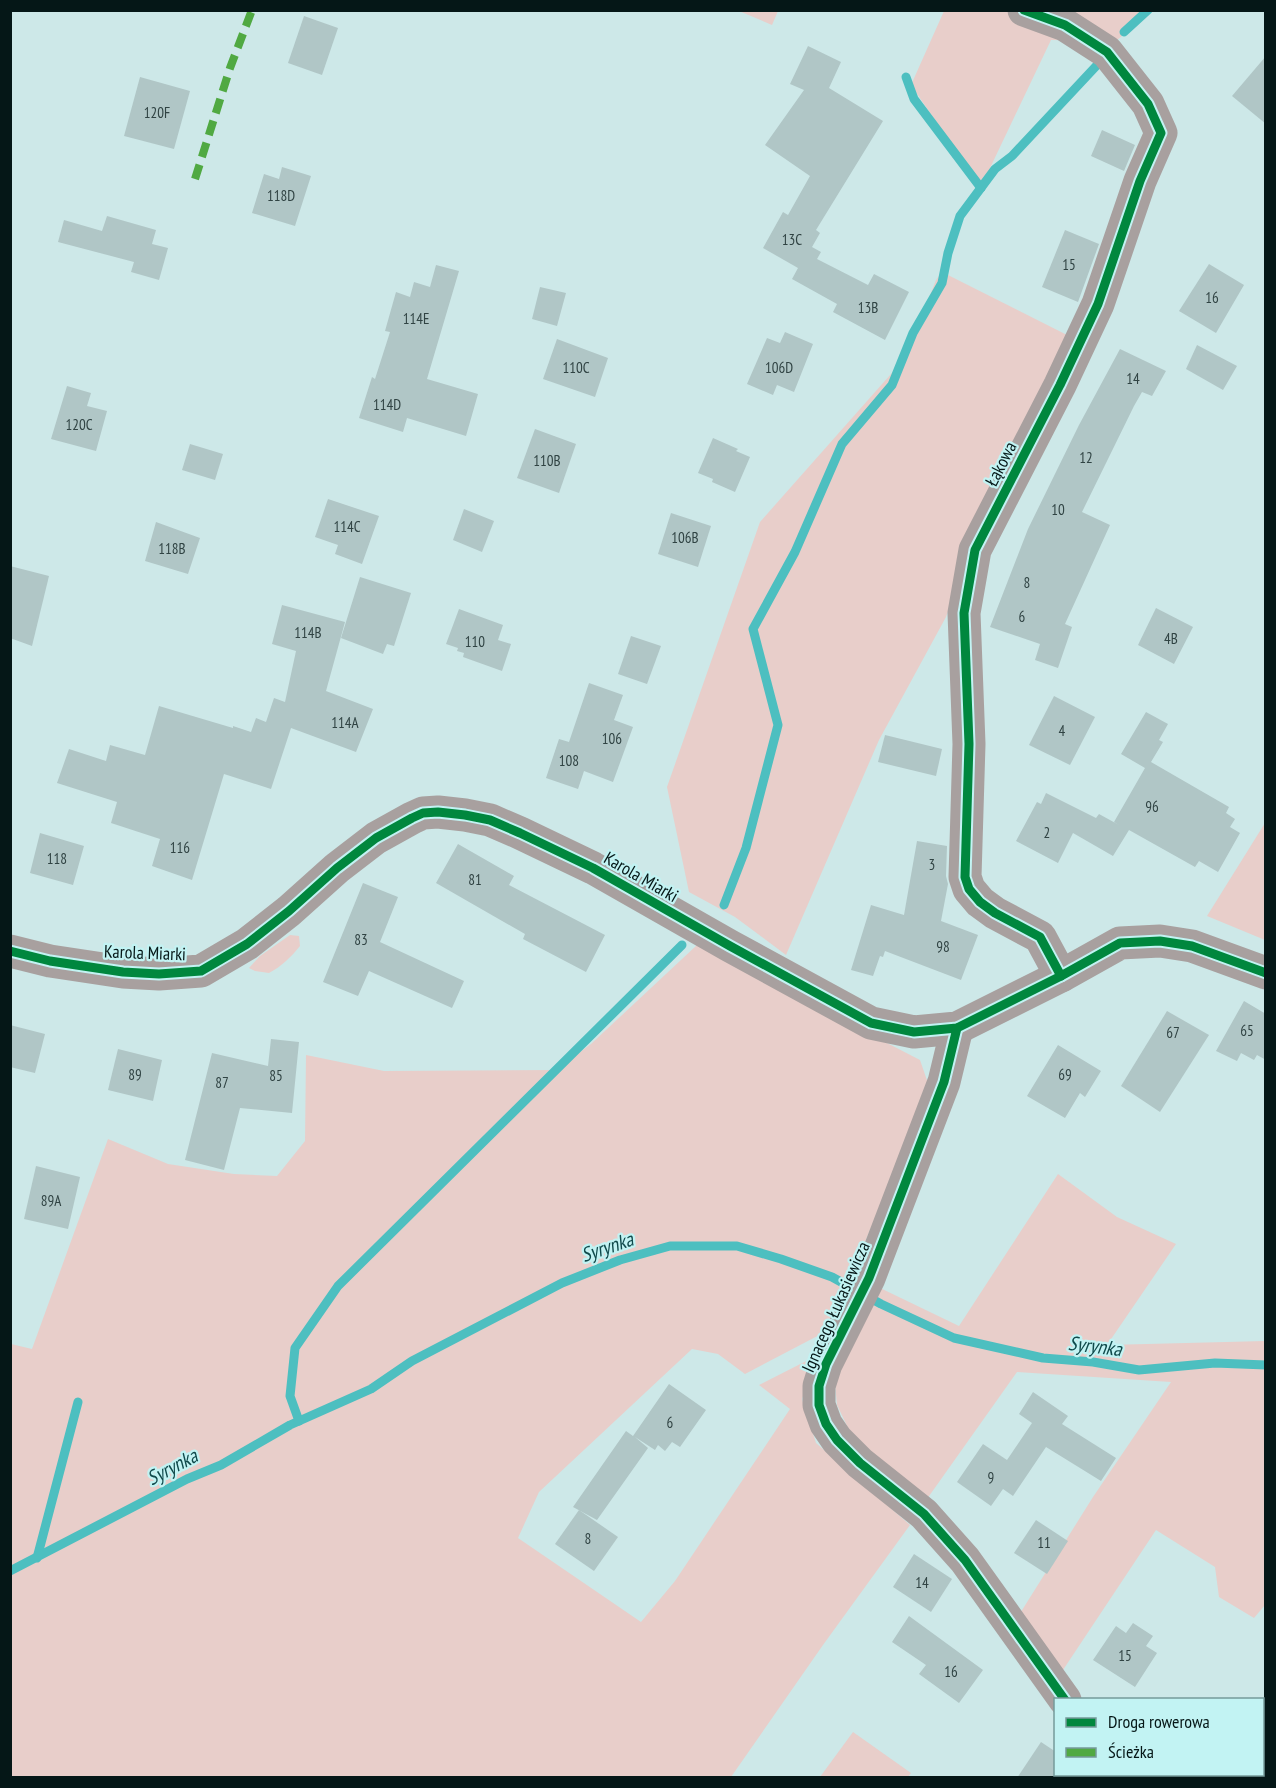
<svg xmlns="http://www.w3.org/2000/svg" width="1276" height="1788" viewBox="0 0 1276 1788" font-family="'PT Sans Narrow',sans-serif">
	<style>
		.green { fill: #e8ceca }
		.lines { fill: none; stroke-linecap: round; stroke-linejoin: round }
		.stream { stroke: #4dbfc0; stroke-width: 9 }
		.building { fill: #b0c6c6 }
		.minor { stroke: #a8a09f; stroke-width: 33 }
		.tertiary { stroke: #a8a09f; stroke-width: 33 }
		.quiet { stroke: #50a942; stroke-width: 8; stroke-dasharray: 15 8; stroke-linecap: butt }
		.cycleway-casing { stroke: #c2f3f3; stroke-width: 13 }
		.cycleway { stroke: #00873e; stroke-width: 9 }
		.labels { text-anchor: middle; stroke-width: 4.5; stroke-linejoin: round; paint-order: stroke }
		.number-label { font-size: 15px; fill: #304343 }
		.street-label { font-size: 18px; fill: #051717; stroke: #c2f3f3 }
		.water-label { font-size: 20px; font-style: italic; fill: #104a4b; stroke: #c2f3f3 }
	</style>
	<rect width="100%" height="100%" fill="#cde8e8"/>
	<!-- green -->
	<g class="green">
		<path d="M 739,11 L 778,11 L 772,25 Z"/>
		<path d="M 944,11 L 1152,11 L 1116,41 L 1051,40 L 981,187 L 911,85 Z"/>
		<path d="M 942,272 L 1075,339 L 1000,474 L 946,617 L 879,740 L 786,955 L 735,917 L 689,892 L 667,787 L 760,522 L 906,357 L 936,280 Z"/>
		<path d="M 1265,823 L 1265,940 L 1207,916 Z"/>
		<path d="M 290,935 L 299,936 L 300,946 C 291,957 282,966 269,973 L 255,971 L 249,968 L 260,956 Z"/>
		<path d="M 697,945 L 920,1060 L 930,1089 L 827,1331 L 745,1374 L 718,1354 L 692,1349 L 539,1492 L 518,1538 L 641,1622 L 675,1581 L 790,1409 L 759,1385 L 818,1355 L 802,1399 L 816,1443 L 910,1525 L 823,1645 L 731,1777 L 11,1778 L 11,1344 L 32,1349 L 108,1139 L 168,1164 L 234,1174 L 277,1176 L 305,1141 L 306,1055 L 384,1071 L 556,1070 L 591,1044 Z"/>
		<path d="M 1058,1174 L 1117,1217 L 1176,1244 L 1107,1345 L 1265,1341 L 1265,1605 L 1254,1618 L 1219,1597 L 1215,1567 L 1156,1530 L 1061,1673 L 1019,1615 L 1093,1497 L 1171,1382 L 1017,1372 L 922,1506 L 850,1432 L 837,1405 L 835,1384 L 876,1286 L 959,1326 Z"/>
		<path d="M 853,1732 L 911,1773 L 908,1777 L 820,1777 Z"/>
		<path d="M 1265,1746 L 1265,1777 L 1244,1777 L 1246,1775 L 1262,1774 L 1263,1750 Z"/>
	</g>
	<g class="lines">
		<!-- stream -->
		<g class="stream">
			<path d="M 1124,32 L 1148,10"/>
			<path d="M 906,77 L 914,99 L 981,188"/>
			<path d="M 724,905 L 746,848 L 778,725 L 753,629 L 795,552 L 842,444 L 892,385 L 913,333 L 942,283 L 948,253 L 960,216 L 995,169 L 1012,156 L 1099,63"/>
			<path d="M 299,1421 L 290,1396 L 295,1348 L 338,1286 L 682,945"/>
			<path d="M 37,1558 L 78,1402"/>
			<path d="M 10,1571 L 187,1479 L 221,1465 L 290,1425 L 371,1389 L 412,1361 L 562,1283 L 620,1260 L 670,1246 L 737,1246 L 781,1259 L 832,1277 L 881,1304 L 954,1338 L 1043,1358 L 1093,1362 L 1139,1370 L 1215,1363 L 1266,1365"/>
		</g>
	</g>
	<!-- building -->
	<g class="building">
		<path d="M 304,16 L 338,28 L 322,75 L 288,63 Z"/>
		<path d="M 808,46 L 841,62 L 829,88 L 883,121 L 816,230 L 820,233 L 812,247 L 821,252 L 817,259 L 868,285 L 874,274 L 909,292 L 885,340 L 833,312 L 837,304 L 792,279 L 798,268 L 763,248 L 783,212 L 788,215 L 810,176 L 765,145 L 804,90 L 790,84 Z"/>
		<path d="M 1266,56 L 1266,124 L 1232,96 Z"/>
		<path d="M 140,77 L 190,91 L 174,149 L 124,136 Z"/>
		<path d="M 1102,130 L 1135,145 L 1124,171 L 1091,156 Z"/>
		<path d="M 282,167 L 311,176 L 295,226 L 252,213 L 264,174 L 279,179 Z"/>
		<path d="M 107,216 L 156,230 L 152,244 L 168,248 L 159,280 L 131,272 L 134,262 L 58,242 L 64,220 L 102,231 Z"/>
		<path d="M 1065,230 L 1099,244 L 1078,302 L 1042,287 Z"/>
		<path d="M 1209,264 L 1244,285 L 1216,333 L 1179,311 Z"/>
		<path d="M 436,265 L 459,271 L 427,379 L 478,394 L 466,436 L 407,418 L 403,432 L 359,418 L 372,377 L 375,379 L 390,332 L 385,331 L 396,292 L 410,297 L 414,282 L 430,287 Z"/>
		<path d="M 540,287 L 566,293 L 557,326 L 532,319 Z"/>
		<path d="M 785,332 L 813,344 L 794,392 L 777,385 L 773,395 L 747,384 L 767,338 L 780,343 Z"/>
		<path d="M 557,339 L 608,358 L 595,397 L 543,379 Z"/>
		<path d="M 1197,345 L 1237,366 L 1223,390 L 1186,369 Z"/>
		<path d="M 1120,349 L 1166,371 L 1152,396 L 1142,392 L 1134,406 L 1082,512 L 1110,525 L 1065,624 L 1072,627 L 1058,668 L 1035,660 L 1040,644 L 990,627 L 1028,529 L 1079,425 Z"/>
		<path d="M 67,386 L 91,393 L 87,406 L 107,411 L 96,451 L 51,439 Z"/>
		<path d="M 535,429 L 576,444 L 559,493 L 517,478 Z"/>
		<path d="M 713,438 L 738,449 L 736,451 L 750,457 L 735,492 L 712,482 L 713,479 L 698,473 Z"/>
		<path d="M 190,444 L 223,454 L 215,480 L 182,470 Z"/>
		<path d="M 328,499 L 379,516 L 362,564 L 335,554 L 338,545 L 315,537 Z"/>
		<path d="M 464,509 L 494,521 L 482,552 L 453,540 Z"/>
		<path d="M 671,513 L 711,526 L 698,567 L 658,554 Z"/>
		<path d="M 156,522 L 200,538 L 188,574 L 145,561 Z"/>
		<path d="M 10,566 L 49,576 L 32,646 L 10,638 Z"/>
		<path d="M 360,577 L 411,593 L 394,646 L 387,644 L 383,654 L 341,638 Z"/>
		<path d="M 282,605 L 345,622 L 326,691 L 373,709 L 356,752 L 291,728 L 271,789 L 224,774 L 192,880 L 152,866 L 160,839 L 111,823 L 117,802 L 57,783 L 69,749 L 106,761 L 110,745 L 145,755 L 159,706 L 233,728 L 233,726 L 251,732 L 256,718 L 266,722 L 274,698 L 285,702 L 296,651 L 272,644 Z"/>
		<path d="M 1156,608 L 1193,627 L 1174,664 L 1138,645 Z"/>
		<path d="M 459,609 L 503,625 L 498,640 L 511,644 L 502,671 L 463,657 L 464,653 L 457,651 L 458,648 L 446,644 Z"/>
		<path d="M 631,636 L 661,646 L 647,684 L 618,674 Z"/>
		<path d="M 589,683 L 623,695 L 614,720 L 633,727 L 613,782 L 584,771 L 578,789 L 546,778 L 559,739 L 569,742 Z"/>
		<path d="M 1054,696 L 1095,717 L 1070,765 L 1029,745 Z"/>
		<path d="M 1146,712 L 1168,724 L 1159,740 L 1163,742 L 1151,762 L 1229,807 L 1226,813 L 1235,819 L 1230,827 L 1240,833 L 1218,872 L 1199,861 L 1195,867 L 1129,830 L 1113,856 L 1073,833 L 1058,863 L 1016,841 L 1037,802 L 1041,804 L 1046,793 L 1096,818 L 1099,814 L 1119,825 L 1114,822 L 1145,768 L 1121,754 Z"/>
		<path d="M 885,735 L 942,749 L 936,776 L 878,762 Z"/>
		<path d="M 40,833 L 84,846 L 73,885 L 30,873 Z"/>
		<path d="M 917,841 L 947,846 L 946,876 L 948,884 L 941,921 L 978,935 L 961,980 L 885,951 L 883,957 L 880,956 L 873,976 L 851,970 L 871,905 L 904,915 Z"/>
		<path d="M 458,844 L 514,876 L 509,885 L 605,935 L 586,972 L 523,939 L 525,934 L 436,883 Z"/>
		<path d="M 363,883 L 398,897 L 380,942 L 464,981 L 452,1008 L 369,971 L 358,996 L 323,982 Z"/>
		<path d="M 1244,1001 L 1266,1014 L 1266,1060 L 1257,1055 L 1254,1060 L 1241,1053 L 1237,1061 L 1216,1051 Z"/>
		<path d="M 1167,1011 L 1209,1035 L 1160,1112 L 1121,1086 Z"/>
		<path d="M 10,1025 L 45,1034 L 35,1073 L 10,1067 Z"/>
		<path d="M 271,1039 L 299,1042 L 292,1113 L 240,1108 L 224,1170 L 185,1160 L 212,1053 L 268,1066 Z"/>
		<path d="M 1058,1045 L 1101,1071 L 1085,1097 L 1080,1093 L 1065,1118 L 1027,1096 Z"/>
		<path d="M 118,1049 L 162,1060 L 153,1101 L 108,1090 Z"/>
		<path d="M 36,1166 L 80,1177 L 68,1229 L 24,1219 Z"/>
		<path d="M 669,1384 L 706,1410 L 680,1447 L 672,1442 L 665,1451 L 658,1445 L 655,1450 L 635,1437 L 648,1448 L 597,1520 L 573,1507 L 626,1431 L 633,1436 Z"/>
		<path d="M 1033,1392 L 1068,1416 L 1062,1424 L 1116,1458 L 1101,1481 L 1046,1447 L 1013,1496 L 1003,1489 L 991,1506 L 957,1482 L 983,1444 L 1007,1460 L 1032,1423 L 1019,1414 Z"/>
		<path d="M 579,1510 L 618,1537 L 594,1571 L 555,1544 Z"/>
		<path d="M 1036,1520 L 1068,1541 L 1047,1574 L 1014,1553 Z"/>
		<path d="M 914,1554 L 952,1579 L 931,1612 L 893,1587 Z"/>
		<path d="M 909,1616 L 983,1670 L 959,1703 L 919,1674 L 926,1665 L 892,1642 Z"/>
		<path d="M 1133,1623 L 1153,1636 L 1146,1646 L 1157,1653 L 1135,1687 L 1093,1660 L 1116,1626 L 1126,1633 Z"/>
		<path d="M 1041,1742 L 1056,1752 L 1056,1778 L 1017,1778 Z"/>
	</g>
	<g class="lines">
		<!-- minor -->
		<g class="minor">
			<path d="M 1024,10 L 1065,25 L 1107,52 L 1148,104 L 1161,133 L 1140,181 L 1098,304 L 1060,385 L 975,550 L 964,613 L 969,744 L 965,877 L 969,889 L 980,902 L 995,913 L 1040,937 L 1061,976"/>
			<path d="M 957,1028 L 944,1082 L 869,1278 L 826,1364 L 819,1386 L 819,1405 L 826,1424 L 837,1440 L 860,1463 L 924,1514 L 965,1560 L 1065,1700"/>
			<path d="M 1117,1774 L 1119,1778"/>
		</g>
		<!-- tertiary -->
		<path class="tertiary" d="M 10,951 L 50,961 L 123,972 L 159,974 L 201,971 L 247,944 L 289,911 L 337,868 L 376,838 L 412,818 L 423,813 L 438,812 L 465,815 L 490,820 L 520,833 L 593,868 L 730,946 L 871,1023 L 914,1032 L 957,1028 L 1061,976 L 1120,943 L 1160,941 L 1192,946 L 1266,973"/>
		<!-- quiet -->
		<path class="quiet" d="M 195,179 L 230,68 L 252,10"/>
		<!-- cycleway casing -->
		<g class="cycleway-casing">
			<g id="cycleway">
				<path d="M 1024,10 L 1065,25 L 1107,52 L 1148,104 L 1161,133 L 1140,181 L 1098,304 L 1060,385 L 975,550 L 964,613 L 969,744 L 965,877 L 969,889 L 980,902 L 995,913 L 1040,937 L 1061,976"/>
				<path d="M 10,951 L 50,961 L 123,972 L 159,974 L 201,971 L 247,944 L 289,911 L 337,868 L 376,838 L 412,818 L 423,813 L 438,812 L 465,815 L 490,820 L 520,833 L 593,868 L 730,946 L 871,1023 L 914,1032 L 957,1028 L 1061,976 L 1120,943 L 1160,941 L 1192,946 L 1266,973"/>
				<path d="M 957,1028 L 944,1082 L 869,1278 L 826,1364 L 819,1386 L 819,1405 L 826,1424 L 837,1440 L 860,1463 L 924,1514 L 965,1560 L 1065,1700"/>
			</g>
		</g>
		<!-- cycleway -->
		<use href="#cycleway" class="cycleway"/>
	</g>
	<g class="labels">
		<!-- number labels -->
		<g class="number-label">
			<text x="157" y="118">120F</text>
			<text x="281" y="201">118D</text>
			<text x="792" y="245">13C</text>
			<text x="1069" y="270">15</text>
			<text x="1212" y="303">16</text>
			<text x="868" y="313">13B</text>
			<text x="416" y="324">114E</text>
			<text x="576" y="373">110C</text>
			<text x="779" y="373">106D</text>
			<text x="1133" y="384">14</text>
			<text x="387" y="410">114D</text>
			<text x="79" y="430">120C</text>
			<text x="1086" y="463">12</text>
			<text x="547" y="466">110B</text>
			<text x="1058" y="515">10</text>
			<text x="347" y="532">114C</text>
			<text x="685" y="543">106B</text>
			<text x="172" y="554">118B</text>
			<text x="1027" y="588">8</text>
			<text x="1022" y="622">6</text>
			<text x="308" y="638">114B</text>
			<text x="1171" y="644">4B</text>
			<text x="475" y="647">110</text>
			<text x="345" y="728">114A</text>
			<text x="1062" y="736">4</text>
			<text x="612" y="744">106</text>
			<text x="569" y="766">108</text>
			<text x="1152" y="812">96</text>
			<text x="1047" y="838">2</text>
			<text x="180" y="853">116</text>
			<text x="57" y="864">118</text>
			<text x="932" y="870">3</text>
			<text x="475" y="885">81</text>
			<text x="361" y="945">83</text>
			<text x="943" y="952">98</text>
			<text x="1247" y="1036">65</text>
			<text x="1173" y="1038">67</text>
			<text x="135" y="1080">89</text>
			<text x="1065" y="1080">69</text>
			<text x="276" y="1081">85</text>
			<text x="222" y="1088">87</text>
			<text x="51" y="1206">89A</text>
			<text x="670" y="1428">6</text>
			<text x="991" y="1483">9</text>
			<text x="588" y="1544">8</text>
			<text x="1044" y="1548">11</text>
			<text x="922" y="1588">14</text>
			<text x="1125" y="1661">15</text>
			<text x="951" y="1677">16</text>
		</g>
		<!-- street labels -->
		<g class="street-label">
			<text transform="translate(1001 464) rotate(-63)" y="6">Łąkowa</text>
			<text transform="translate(641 877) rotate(30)" y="6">Karola Miarki</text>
			<text transform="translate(145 953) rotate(2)" y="6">Karola Miarki</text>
			<text transform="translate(836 1307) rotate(-66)" y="6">Ignacego Łukasiewicza</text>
		</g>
		<!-- water labels -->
		<g class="water-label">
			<text transform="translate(607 1247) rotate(-19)" y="7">Syrynka</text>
			<text transform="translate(1095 1346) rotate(7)" y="7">Syrynka</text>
			<text transform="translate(172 1467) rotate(-28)" y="7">Syrynka</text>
		</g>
	</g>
	<!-- border -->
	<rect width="1276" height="1788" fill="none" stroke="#051717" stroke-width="24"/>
	<!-- legend -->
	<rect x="1054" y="1698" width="210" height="78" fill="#c2f3f3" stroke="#769b9b" stroke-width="1.5"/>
	<rect x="1066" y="1718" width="30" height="9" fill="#00873e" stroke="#769b9b" stroke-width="1.5"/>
	<text x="1108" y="1728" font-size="18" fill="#051717">Droga rowerowa</text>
	<rect x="1066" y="1748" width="30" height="9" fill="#50a942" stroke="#769b9b" stroke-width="1.5"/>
	<text x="1108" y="1758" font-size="18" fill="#051717">Ścieżka</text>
</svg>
